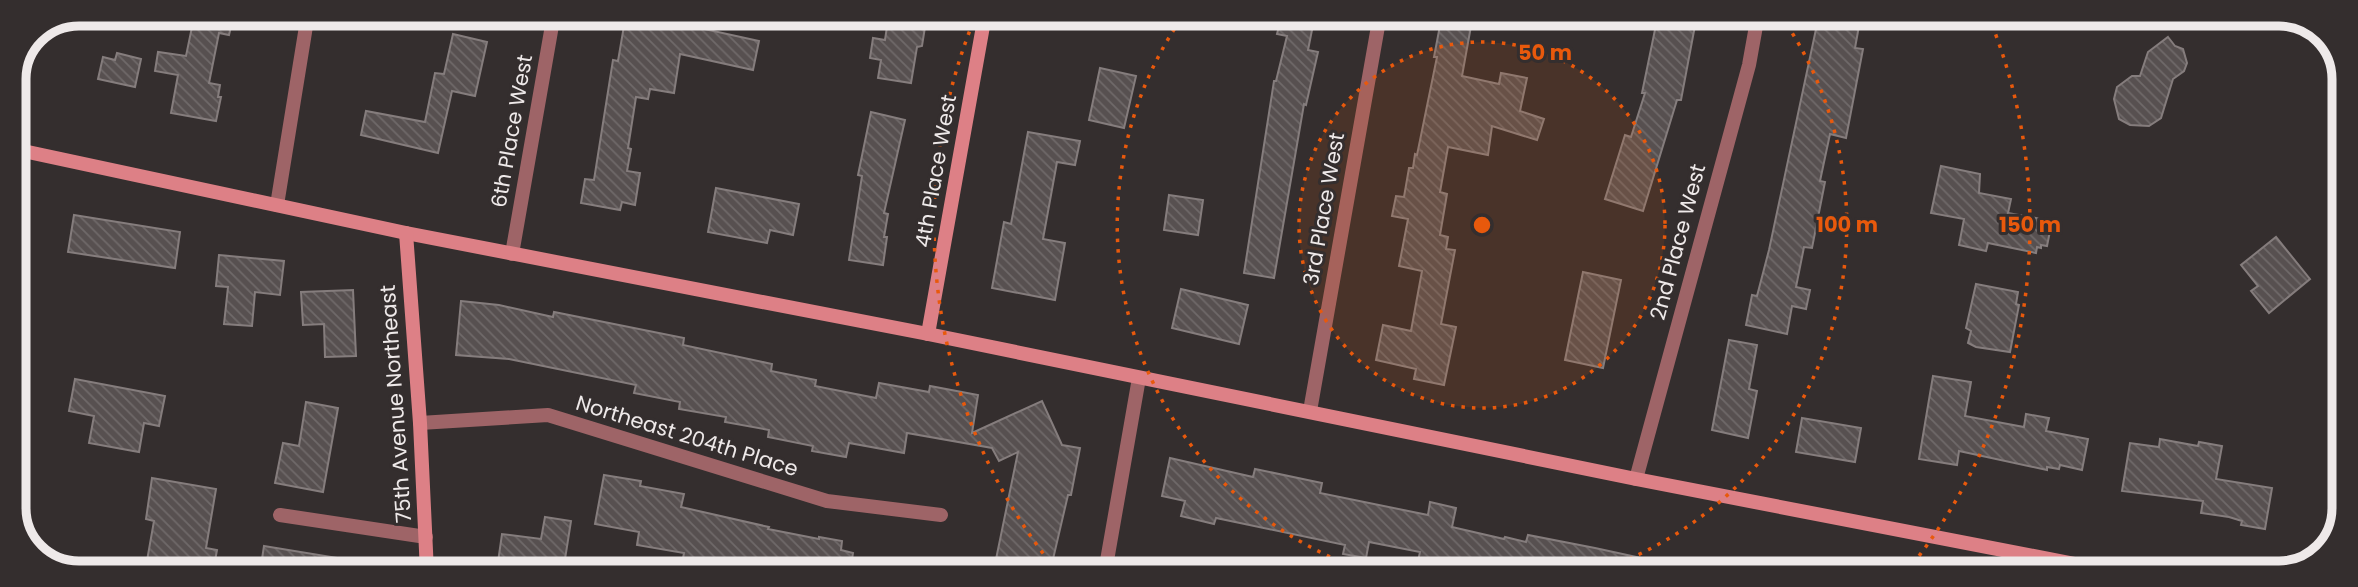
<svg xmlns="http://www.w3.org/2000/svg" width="2358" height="587" viewBox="0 0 2358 587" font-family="Poppins,sans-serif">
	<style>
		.building { fill: url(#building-back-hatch); stroke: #857d7d; stroke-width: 2 }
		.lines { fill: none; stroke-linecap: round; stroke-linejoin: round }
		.street { stroke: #9e6467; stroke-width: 14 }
		.secondary { stroke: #dd8086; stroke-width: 14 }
		.ring { fill: none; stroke: #e8590c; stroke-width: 3.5; stroke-dasharray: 3.5 7 }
		.labels { text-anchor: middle; stroke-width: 6; stroke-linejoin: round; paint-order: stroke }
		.street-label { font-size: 21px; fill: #eee9e9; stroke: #342e2e }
		.rim { fill: none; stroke: #eee9e9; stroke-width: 9 }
		.centre { fill: #e8590c; stroke: #342e2e; stroke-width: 3.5 }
		.ring-label { font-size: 21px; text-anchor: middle; font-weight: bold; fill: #e8590c; stroke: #342e2e; stroke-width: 6; stroke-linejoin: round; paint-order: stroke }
	</style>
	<defs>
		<pattern id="building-back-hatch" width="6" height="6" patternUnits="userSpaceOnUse" patternTransform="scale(1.75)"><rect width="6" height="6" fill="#575050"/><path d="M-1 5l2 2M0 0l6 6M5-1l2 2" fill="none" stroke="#6f6969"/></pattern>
	</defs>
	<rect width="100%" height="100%" fill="#342e2e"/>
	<!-- building -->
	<g class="building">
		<path d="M 171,14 L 234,14 L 229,35 L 219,33 L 209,83 L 220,85 L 218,97 L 221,97 L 216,121 L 171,113 L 178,75 L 155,71 L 158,52 L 186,56 L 192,27 L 170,23 Z"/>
		<path d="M 626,14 L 679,14 L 677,23 L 759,41 L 753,70 L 680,54 L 674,93 L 650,89 L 648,99 L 636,97 L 628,148 L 631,149 L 627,171 L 640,173 L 635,205 L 622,202 L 620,210 L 581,203 L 585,179 L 594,180 L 613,60 L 618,61 Z"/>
		<path d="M 1282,15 L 1315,15 L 1308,50 L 1318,52 L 1306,105 L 1304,104 L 1274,278 L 1244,273 L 1274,81 L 1276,81 L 1287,36 L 1277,34 Z"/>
		<path d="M 1442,15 L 1473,15 L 1462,76 L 1499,84 L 1501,73 L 1527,78 L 1520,111 L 1544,119 L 1537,140 L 1492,126 L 1488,155 L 1448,147 L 1440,192 L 1447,194 L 1440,235 L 1448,237 L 1446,249 L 1455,250 L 1441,324 L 1456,327 L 1444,385 L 1414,379 L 1416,369 L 1376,360 L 1383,325 L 1411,331 L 1422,271 L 1399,266 L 1408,219 L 1392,216 L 1396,196 L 1404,197 L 1409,168 L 1413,168 L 1415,154 L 1417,155 L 1437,57 L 1434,57 Z"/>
		<path d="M 1658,15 L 1697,15 L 1681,100 L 1677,100 L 1643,211 L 1605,199 L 1625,135 L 1631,137 L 1645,93 L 1642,93 Z"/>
		<path d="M 1819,15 L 1861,15 L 1855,48 L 1863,49 L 1846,138 L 1830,134 L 1820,181 L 1825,182 L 1812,248 L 1804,247 L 1796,287 L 1810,290 L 1806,309 L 1792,306 L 1787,334 L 1746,325 L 1752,295 L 1757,296 L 1769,250 Z"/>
		<path d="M 888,20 L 925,27 L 922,46 L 917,47 L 911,83 L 878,78 L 881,60 L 870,58 L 873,38 L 885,40 Z"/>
		<path d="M 453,34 L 487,42 L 475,96 L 452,91 L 438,153 L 361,135 L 366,111 L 425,122 L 435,73 L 444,74 Z"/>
		<path d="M 2168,37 L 2175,46 L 2183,49 L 2187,63 L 2184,71 L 2173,79 L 2161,118 L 2149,126 L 2130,125 L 2119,119 L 2114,99 L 2117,87 L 2132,76 L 2140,76 L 2148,52 Z"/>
		<path d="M 117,53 L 141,59 L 135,87 L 98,79 L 103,57 L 115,60 Z"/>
		<path d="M 1100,68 L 1136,76 L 1124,128 L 1089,120 Z"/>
		<path d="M 871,112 L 905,120 L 884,213 L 888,214 L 884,237 L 887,237 L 883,265 L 849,260 L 862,176 L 858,175 Z"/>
		<path d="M 1028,132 L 1080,141 L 1075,165 L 1057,162 L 1043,239 L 1065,243 L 1055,300 L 992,288 L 1004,222 L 1011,224 Z"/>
		<path d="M 1941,166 L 1980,174 L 1979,193 L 2011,199 L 2008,213 L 2052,221 L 2047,246 L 2041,245 L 2041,248 L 2037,247 L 2036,253 L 1988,243 L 1986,251 L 1959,245 L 1964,219 L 1931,213 Z"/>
		<path d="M 716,188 L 799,204 L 793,235 L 770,230 L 767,243 L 708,232 Z"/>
		<path d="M 1169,195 L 1203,200 L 1198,235 L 1164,230 Z"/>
		<path d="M 74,215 L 180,232 L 175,268 L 68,252 Z"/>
		<path d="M 2276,237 L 2310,279 L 2269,313 L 2251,291 L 2258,286 L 2241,265 Z"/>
		<path d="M 219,255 L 284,261 L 280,295 L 255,292 L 252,326 L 224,324 L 228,287 L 216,286 Z"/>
		<path d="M 1583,272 L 1621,280 L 1603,368 L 1565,360 Z"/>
		<path d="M 1976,284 L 2018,292 L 2016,304 L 2019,305 L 2010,352 L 1976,347 L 1968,343 L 1971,331 L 1966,328 Z"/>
		<path d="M 1181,289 L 1248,305 L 1239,344 L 1172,328 Z"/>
		<path d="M 353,290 L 356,356 L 325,357 L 324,324 L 303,325 L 301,292 Z"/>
		<path d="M 461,301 L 499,305 L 553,317 L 554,312 L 684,338 L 683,345 L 772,364 L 771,371 L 816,380 L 815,386 L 876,398 L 879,383 L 929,392 L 930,386 L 978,395 L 972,433 L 1042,401 L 1062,445 L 1080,448 L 1071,495 L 1068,495 L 1050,572 L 1008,572 L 994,569 L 1018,452 L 999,461 L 992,448 L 907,433 L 904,453 L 849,443 L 846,457 L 812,451 L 813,446 L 768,437 L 769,430 L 725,422 L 726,417 L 679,409 L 680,402 L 634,393 L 636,385 L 509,359 L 456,355 Z"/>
		<path d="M 1729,340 L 1757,345 L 1749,389 L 1757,391 L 1748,438 L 1712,430 Z"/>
		<path d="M 1933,376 L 1971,382 L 1965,416 L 2024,427 L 2026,414 L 2049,418 L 2046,431 L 2088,439 L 2082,470 L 2060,465 L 2059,469 L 2047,467 L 2047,470 L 1959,451 L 1957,465 L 1919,459 Z"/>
		<path d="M 75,379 L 165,396 L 159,426 L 144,423 L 139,452 L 89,443 L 94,416 L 69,411 Z"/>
		<path d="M 306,402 L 338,408 L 323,492 L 275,483 L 283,443 L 299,446 Z"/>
		<path d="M 1802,418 L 1861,428 L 1855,462 L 1796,452 Z"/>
		<path d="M 2160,439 L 2198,446 L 2199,442 L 2222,446 L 2216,479 L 2272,488 L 2265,529 L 2241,525 L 2242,521 L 2229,517 L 2201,513 L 2203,501 L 2122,491 L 2130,443 L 2159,447 Z"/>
		<path d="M 1170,458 L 1253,477 L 1255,469 L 1322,483 L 1320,493 L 1428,515 L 1430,502 L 1456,508 L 1452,527 L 1504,539 L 1505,537 L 1526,542 L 1528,535 L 1595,548 L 1669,564 L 1668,573 L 1525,573 L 1475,562 L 1472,573 L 1444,572 L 1445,567 L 1418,561 L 1420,552 L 1369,542 L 1366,558 L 1343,554 L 1345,545 L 1216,518 L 1214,524 L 1181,516 L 1185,501 L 1162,496 Z"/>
		<path d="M 604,475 L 641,481 L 640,486 L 684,494 L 681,507 L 769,527 L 768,529 L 819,539 L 819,537 L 842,541 L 841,550 L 853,553 L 850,572 L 699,572 L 681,569 L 684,553 L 637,545 L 639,532 L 595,524 Z"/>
		<path d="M 152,478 L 216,489 L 206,548 L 217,550 L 213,572 L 145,572 L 154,521 L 146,519 Z"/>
		<path d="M 545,517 L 571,521 L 563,572 L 528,568 L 528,572 L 504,572 L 505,563 L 498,562 L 502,534 L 541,539 Z"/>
		<path d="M 264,546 L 356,561 L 355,572 L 260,572 Z"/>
	</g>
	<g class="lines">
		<!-- street -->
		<g class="street">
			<path d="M 277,205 L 308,14"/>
			<path d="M 512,254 L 554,14"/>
			<path d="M 1310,411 L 1380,15"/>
			<path d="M 420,423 L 548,415 L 827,501 L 941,515"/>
			<path d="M 1636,479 L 1749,65 L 1758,15"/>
			<path d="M 280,515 L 426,537"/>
			<path d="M 1105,572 L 1139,378"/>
		</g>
		<!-- secondary -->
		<g class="secondary">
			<path d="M 14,149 L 406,233 L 928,334 L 1636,479 L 2121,573"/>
			<path d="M 406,233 L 420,423 L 427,572"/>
			<path d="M 928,334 L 985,15"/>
		</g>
	</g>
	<!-- distance rings -->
	<circle cx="1482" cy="225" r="183" fill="#e8590c" fill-opacity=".12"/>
	<g class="ring">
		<circle cx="1482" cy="225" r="183"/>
		<path d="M1369 572A365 365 0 0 1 1183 16M1781 16A365 365 0 0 1 1595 572"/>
		<path d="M1056 570A548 548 0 0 1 976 15M1988 15A548 548 0 0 1 1908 570"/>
	</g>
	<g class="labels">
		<!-- street labels -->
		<g class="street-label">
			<text transform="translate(512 131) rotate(-80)" y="7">6th Place West</text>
			<text transform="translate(936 171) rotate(-80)" y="7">4th Place West</text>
			<text transform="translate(1324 209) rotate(-80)" y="7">3rd Place West</text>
			<text transform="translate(1678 242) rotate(-75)" y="7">2nd Place West</text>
			<text transform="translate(396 404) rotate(-94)" y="7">75th Avenue Northeast</text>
			<text transform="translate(687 436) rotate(17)" y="7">Northeast 204th Place</text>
		</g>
	</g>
	<!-- crop -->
	<path d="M0 0H2358V587H0ZM79 26H2279A53 53 0 0 1 2332 79V508A53 53 0 0 1 2279 561H79A53 53 0 0 1 26 508V79A53 53 0 0 1 79 26Z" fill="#342e2e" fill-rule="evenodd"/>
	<path class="rim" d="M79 26H2279A53 53 0 0 1 2332 79V508A53 53 0 0 1 2279 561H79A53 53 0 0 1 26 508V79A53 53 0 0 1 79 26Z"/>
	<circle cx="1482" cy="225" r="10" class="centre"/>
	<g class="ring-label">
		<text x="1545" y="60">50 m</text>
		<text x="1847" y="232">100 m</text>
		<text x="2030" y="232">150 m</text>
	</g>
</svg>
